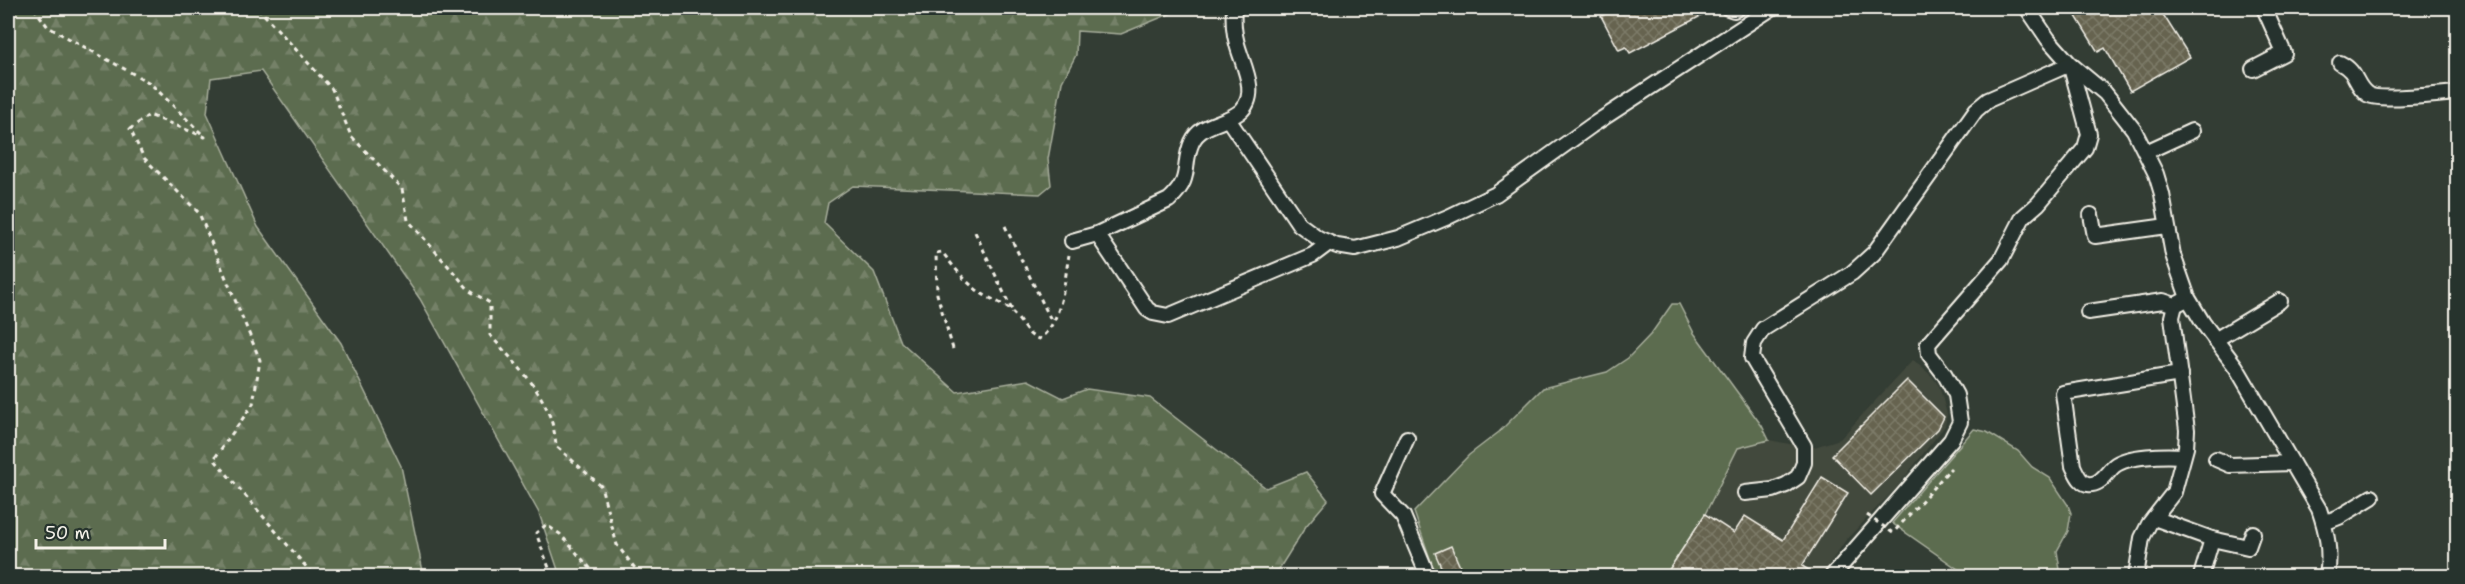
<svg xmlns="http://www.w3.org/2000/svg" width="2465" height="584" viewBox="0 0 2465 584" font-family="'Shantell Sans',sans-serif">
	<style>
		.built { fill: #42483c }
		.green { fill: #5c6c4f; stroke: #a8ae9c; stroke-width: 1.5 }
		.forest { fill: url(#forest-firs); stroke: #a8ae9c; stroke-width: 1.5 }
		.building { fill: url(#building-cross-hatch); stroke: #f4f1e8; stroke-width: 1.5 }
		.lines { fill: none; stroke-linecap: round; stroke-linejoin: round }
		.minor-casing { stroke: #f4f1e8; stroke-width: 18 }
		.path { stroke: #f4f1e8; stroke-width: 3; stroke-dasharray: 4.5 4.5; stroke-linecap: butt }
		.minor { stroke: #26332d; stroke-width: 14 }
		.path-bridge { stroke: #f4f1e8; stroke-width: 3; stroke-dasharray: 4.5 4.5; stroke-linecap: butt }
	</style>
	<defs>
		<pattern id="forest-firs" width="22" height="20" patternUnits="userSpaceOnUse" patternTransform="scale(1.5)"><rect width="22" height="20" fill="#5c6c4f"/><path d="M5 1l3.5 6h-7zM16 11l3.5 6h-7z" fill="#748168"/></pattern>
		<pattern id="building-cross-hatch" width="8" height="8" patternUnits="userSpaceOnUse" patternTransform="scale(1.5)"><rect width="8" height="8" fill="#66634f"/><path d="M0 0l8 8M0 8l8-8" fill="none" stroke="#7c7a68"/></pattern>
	</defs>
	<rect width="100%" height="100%" fill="#333d34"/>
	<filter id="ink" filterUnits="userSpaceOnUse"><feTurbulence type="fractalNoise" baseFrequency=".0167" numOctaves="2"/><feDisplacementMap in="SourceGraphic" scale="12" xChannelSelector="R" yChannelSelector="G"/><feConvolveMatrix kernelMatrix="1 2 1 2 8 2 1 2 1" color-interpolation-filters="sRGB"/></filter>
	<g filter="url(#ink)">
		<!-- built -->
		<path class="built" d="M 1672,304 L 1679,304 L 1694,333 L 1762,426 L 1769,440 L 1811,448 L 1840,439 L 1913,360 L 1932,376 L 1939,386 L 1947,414 L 1945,426 L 1897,487 L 1846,540 L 1821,576 L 1436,576 L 1414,512 L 1469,455 L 1499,432 L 1543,388 L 1607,372 L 1628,358 L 1651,334 Z"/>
		<!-- green -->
		<g class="green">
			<path d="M 1672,304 L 1679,304 L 1694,333 L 1762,426 L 1769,440 L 1738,448 L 1705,514 L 1665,576 L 1436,576 L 1414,512 L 1469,455 L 1499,432 L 1543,388 L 1607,372 L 1628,358 L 1651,334 Z"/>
			<path d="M 1974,429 L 1987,432 L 2018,451 L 2032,467 L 2050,478 L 2068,505 L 2071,513 L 2068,531 L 2057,551 L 2061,576 L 1968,576 L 1892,523 Z"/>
		</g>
		<!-- forest -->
		<path class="forest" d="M 8,8 L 1184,8 L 1121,34 L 1077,31 L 1076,55 L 1062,82 L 1048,159 L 1051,185 L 1040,194 L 853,186 L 828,203 L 824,223 L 874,272 L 901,342 L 957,392 L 1028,380 L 1063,398 L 1087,389 L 1150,398 L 1266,488 L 1306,472 L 1328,500 L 1306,526 L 1279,569 L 1251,576 L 560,576 L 539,513 L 420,299 L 261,71 L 211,78 L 207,113 L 258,227 L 341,343 L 401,466 L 424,576 L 8,576 Z"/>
		<!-- building -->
		<g class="building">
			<path d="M 1605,8 L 1716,8 L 1630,53 L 1626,47 L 1619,50 L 1601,16 L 1607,13 Z"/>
			<path d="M 2071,8 L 2159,8 L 2190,57 L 2130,91 L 2105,48 L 2098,52 Z"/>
			<path d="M 1907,380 L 1944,417 L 1938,429 L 1871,495 L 1832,455 Z"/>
			<path d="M 1822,477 L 1848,493 L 1802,566 L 1819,576 L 1665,576 L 1705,514 L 1734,533 L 1745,516 L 1783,540 Z"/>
			<path d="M 1451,546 L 1464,576 L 1445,576 L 1435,553 Z"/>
		</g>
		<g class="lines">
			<!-- minor casing -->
			<g class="minor-casing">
				<g id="minor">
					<path d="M 1728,8 L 1734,10 L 1738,8"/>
					<path d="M 2027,8 L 2048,39 L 2070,64 L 2105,93 L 2134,130 L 2156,174 L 2162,194 L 2173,255 L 2188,298 L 2203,323 L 2236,367 L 2319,509 C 2327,532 2331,552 2327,576"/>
					<path d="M 2340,63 C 2358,72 2354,84 2367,94 C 2378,102 2441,94 2458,93"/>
					<path d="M 2253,69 L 2284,53 L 2264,8"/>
					<path d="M 1228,119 L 1299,224 L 1318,238 L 1337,246 L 1355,249 L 1398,238 L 1448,217 L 1496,194 L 1591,126 L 1772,8"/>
					<path d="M 2146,152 L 2192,131"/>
					<path d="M 2091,215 L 2095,236 L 2167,226"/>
					<path d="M 1097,234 L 1147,309 L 1153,313 L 1168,316 L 1313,255 L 1329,243"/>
					<path d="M 1072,241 L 1097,234 L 1169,200 C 1194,177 1181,166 1192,142 C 1201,122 1228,124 1242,110 C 1259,92 1242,64 1237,44 C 1234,33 1233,19 1234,8"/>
					<path d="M 2088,312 L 2163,301 L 2175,305 L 2183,301"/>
					<path d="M 2215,340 L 2280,301"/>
					<path d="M 2180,374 L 2063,393 L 2073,466 C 2077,474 2081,486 2092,484 C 2102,483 2107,472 2114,466 C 2127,455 2166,455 2183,456"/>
					<path d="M 1407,438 L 1382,494 L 1403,516 L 1428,576"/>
					<path d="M 2216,459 L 2230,465 L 2292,463"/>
					<path d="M 1745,493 L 1773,490 L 1786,485 L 1798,477 L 1804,463 L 1804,446 L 1752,358 L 1754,343 L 1763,329 L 1852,273 L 1874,253 L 1976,110 L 1988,100 L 2070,64 L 2089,134 L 2085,148 L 2038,204 L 2023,217 L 2001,260 L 1928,344 L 1929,354 L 1945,375 L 1956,395 L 1960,422 L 1951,440 L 1832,576"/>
					<path d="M 2154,518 L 2212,539 L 2248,547 L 2253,533"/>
					<path d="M 2324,523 L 2339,517 L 2372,497"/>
					<path d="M 2136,576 L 2142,538 L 2149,524 L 2174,492 L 2186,448 L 2187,430 L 2172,317 L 2175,305"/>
					<path d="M 2201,576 L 2212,539"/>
				</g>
			</g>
			<!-- path -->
			<g class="path">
				<path d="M 34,8 L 48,27 L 150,83 L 205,137 L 149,115 L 130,129 L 144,158 L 199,213 L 260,360 L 253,404 L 214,459 L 314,576"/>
				<path d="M 258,8 L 332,89 L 351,136 L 402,189 L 408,220 L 470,291 L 490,303 L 490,335 C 520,369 553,398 556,446 L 601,486 L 617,545 L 641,576"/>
				<path d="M 1005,226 L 1052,322"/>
				<path d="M 975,232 L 1012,310"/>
				<path d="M 953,349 L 937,294 L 936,253 L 942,252 C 954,267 965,282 981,293 C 991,300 1006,304 1013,313 C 1023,323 1025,335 1039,339 C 1063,322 1064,281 1069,255"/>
				<path d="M 1949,470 L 1951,468"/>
				<path d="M 552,576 L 536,533 L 546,525 L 560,534 L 597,576"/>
			</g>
			<!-- minor -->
			<use href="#minor" class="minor"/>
			<!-- path-bridge -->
			<path class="path-bridge" d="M 1867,515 L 1893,533 L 1949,470"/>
		</g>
	</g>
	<!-- margin -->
	<rect width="2465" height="584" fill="none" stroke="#26332d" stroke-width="30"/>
	<rect x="15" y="15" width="2435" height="554" fill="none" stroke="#f4f1e8" stroke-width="2" filter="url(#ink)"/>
	<!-- scale -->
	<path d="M36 539v9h129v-9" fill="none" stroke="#f4f1e8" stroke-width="3"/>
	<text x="45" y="539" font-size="18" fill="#f4f1e8" stroke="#26332d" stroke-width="4.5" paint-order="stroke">50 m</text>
</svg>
